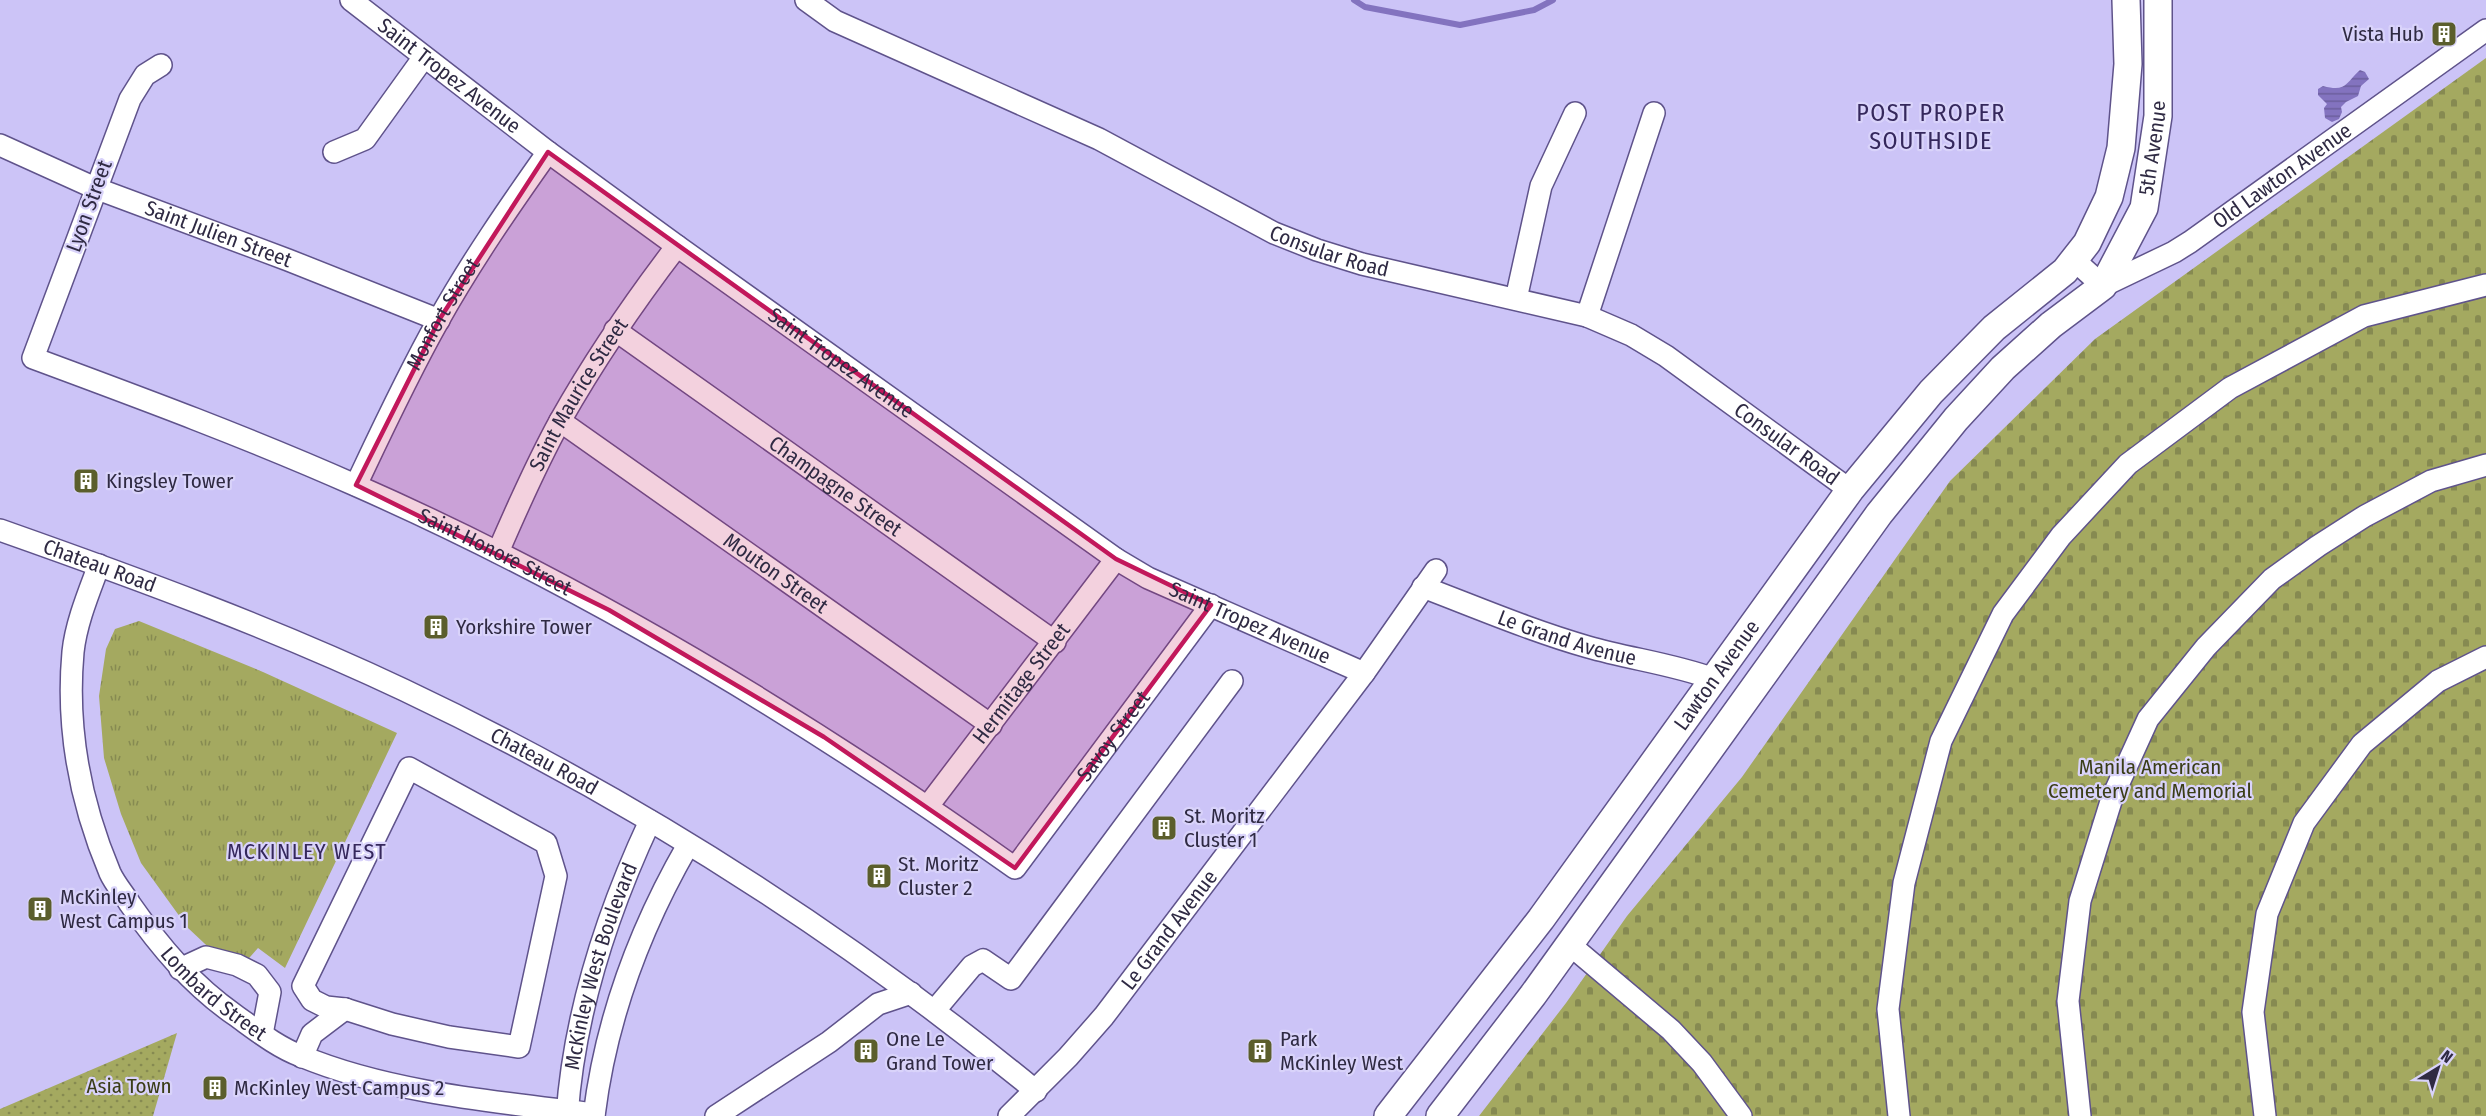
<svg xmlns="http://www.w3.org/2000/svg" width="2486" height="1116" viewBox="0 0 2486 1116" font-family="'Fira Sans Condensed',sans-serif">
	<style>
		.grass { fill: url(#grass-tufts) }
		.cemetery { fill: url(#cemetery-stones) }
		.park { fill: url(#park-dots) }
		.water { fill: url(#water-rules) }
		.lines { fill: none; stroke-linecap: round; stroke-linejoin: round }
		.stream { stroke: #8373bf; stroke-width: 6 }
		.minor-casing { stroke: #5f538b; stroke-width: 24 }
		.major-casing { stroke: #5f538b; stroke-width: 30 }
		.minor { stroke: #fff; stroke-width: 21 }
		.major { stroke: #fff; stroke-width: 27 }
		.marked { fill: #c2185b; fill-opacity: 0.2; stroke: #c2185b; stroke-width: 4.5; stroke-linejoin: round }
		.labels { text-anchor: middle; stroke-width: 4.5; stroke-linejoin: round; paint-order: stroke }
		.poi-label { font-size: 21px; fill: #2f2a43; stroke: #d9d3fa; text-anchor: start }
		.street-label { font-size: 21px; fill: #2f2a43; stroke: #d9d3fa }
		.park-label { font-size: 21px; fill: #3a3d17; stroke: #d9d3fa }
		.neighbourhood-label { font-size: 22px; letter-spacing: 1.5px; fill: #35285c; stroke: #d9d3fa }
		.quarter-label { font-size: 24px; letter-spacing: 1.5px; fill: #35285c; stroke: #d9d3fa }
	</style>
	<defs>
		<pattern id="grass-tufts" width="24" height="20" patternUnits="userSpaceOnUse" patternTransform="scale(1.5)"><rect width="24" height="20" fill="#a4a960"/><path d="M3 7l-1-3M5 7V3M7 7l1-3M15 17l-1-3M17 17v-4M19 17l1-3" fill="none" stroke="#868a51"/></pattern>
		<pattern id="cemetery-stones" width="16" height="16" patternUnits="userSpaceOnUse" patternTransform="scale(1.5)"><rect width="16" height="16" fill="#a4a960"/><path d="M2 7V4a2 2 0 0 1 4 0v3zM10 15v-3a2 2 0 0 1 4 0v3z" fill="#868a51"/></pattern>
		<pattern id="park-dots" width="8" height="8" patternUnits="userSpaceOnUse" patternTransform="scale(1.5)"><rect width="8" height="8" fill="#a4a960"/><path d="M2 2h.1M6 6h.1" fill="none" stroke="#868a51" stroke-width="1.8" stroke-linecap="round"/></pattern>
		<pattern id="water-rules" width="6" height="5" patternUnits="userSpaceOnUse" patternTransform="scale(1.5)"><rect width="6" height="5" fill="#8373bf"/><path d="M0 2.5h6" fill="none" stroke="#6c5f9d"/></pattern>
	</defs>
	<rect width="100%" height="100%" fill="#ccc4f7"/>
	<!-- grass -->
	<path class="grass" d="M 139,621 L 263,672 L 397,733 L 285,968 L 258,948 L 236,973 L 188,928 L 141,863 L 121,814 L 104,758 L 99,696 L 106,649 L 115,629 Z"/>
	<!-- cemetery -->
	<path class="cemetery" d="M 2486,58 L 2486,1116 L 1479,1116 L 1566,1003 L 1627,916 L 1742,777 L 1950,481 L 2095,339 Z"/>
	<!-- park -->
	<path class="park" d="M 177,1033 L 153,1116 L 0,1116 L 0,1109 Z"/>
	<!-- water -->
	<path class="water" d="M 2360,70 L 2365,72 L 2369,79 L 2361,86 L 2358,96 L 2346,102 L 2341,107 L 2342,112 L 2339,119 L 2332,122 L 2325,118 L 2324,108 L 2327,104 L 2318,95 L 2318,89 L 2323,86 C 2346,92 2345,84 2360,70 Z"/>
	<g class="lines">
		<!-- stream -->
		<path class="stream" d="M 1354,0 L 1365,7 L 1460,25 L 1534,10 L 1553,0"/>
		<!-- minor casing -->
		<g class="minor-casing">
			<g id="minor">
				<path id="s1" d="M 351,0 L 548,152 L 677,246 L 1116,559 L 1148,578 L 1364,673"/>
				<path id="s2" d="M 806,0 L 835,21 L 1099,139 L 1274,233 L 1317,250 L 1362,264 L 1587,316 L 1631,335 L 1666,356 L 1850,490"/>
				<path id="s3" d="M 161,65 L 145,75 L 130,99 L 33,358 C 141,398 249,438 355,485 C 589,588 807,720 1015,868 L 1211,605"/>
				<path id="s4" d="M 0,145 L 95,188 L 288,260 L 439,320"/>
				<path d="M 334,152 L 365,139 L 424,57"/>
				<path id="s5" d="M 2074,260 L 2103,286 L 2174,252 L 2190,242 L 2486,30"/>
				<path d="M 1516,299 L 1541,186 L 1575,113"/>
				<path d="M 1587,316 L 1654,113"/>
				<path id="s6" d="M 615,330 L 1055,642"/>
				<path id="s7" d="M 560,421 L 991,725"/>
				<path id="s8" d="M 356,485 C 382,430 408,374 438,321 C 471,262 509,207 548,152"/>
				<path id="s9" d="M 0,530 C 136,578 273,628 404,690 C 630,797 842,932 1036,1091"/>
				<path id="s10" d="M 498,552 C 517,508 537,463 560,421 C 595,359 634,302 677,246"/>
				<path id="s11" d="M 99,565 C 89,592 76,623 73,652 C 66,729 80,802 110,873 C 115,884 124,894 130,904 C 160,947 192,985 235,1015 C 256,1030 277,1047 301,1056 C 390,1093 498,1102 594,1114"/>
				<path id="s12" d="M 1423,587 C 1478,608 1532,631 1588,647 C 1630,659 1673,664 1714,679"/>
				<path d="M 409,768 L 546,843 L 556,876 L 519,1047 L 449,1037 L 392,1024 L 345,1009 L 326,1007 L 312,1000 L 303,986 Z"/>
				<path id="s13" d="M 928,806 L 1116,559"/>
				<path d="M 1569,944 L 1671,1030 L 1702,1063 L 1741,1116"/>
				<path d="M 180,969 L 206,957 L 237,965 L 257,975 L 270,992 L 262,1034"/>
				<path d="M 935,1010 L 972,966 L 983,960 L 1011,979 L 1232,681"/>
				<path d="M 302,1057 L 312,1034 L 345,1009"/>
				<path id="s14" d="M 567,1116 C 574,1015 607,913 650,821"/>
				<path d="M 594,1116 C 606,1018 639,930 688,845"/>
				<path d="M 716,1116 L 829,1042 L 878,1004 L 911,993"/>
				<path id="s15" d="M 1009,1116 L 1068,1057 L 1104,1016 L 1364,673 L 1436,570"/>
				<path d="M 1899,1116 L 1888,1009 L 1904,883 L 1941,741 L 2003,614 L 2061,536 L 2128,464 L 2230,388 L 2364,316 L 2486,285"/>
				<path d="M 2080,1116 L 2068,1001 L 2080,901 L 2112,798 L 2148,719 L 2206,647 L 2272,579 L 2318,546 L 2365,516 L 2431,481 L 2486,465"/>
				<path d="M 2265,1116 L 2253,1012 L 2267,914 L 2304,823 L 2362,744 L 2438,681 L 2486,657"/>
			</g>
		</g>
		<!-- major casing -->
		<g class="major-casing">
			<g id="major">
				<path id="s16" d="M 1388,1116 L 1541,919 L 1850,490 L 1931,392 L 1994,328 L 2065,271 L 2087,243 L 2109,197 L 2121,148 L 2128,64 L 2126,0"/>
				<path id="s17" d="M 1440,1116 L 1533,995 L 1879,514 L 1956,419 L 2003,368 L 2051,325 L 2103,286 L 2144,208 L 2158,116 L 2158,0"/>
			</g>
		</g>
		<!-- minor -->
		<use href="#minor" class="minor"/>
		<!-- major -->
		<use href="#major" class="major"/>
	</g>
	<!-- marked area -->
	<path class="marked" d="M 548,152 L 1116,559 L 1211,605 L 1015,868 L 824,737 L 609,610 L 356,485 L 439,320 Z"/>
	<!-- icons -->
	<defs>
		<g id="building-square" transform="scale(1.35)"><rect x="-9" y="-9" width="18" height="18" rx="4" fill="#5b5e2c" stroke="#d9d3fa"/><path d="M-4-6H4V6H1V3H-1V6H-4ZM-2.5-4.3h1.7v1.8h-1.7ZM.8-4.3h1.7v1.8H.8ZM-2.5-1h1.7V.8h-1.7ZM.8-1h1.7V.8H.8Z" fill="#fff"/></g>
	</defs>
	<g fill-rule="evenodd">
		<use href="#building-square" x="2444" y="34"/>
		<use href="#building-square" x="86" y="481"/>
		<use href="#building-square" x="436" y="627"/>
		<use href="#building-square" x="1164" y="828"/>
		<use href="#building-square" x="879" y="876"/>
		<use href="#building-square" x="40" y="909"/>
		<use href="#building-square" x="866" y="1051"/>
		<use href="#building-square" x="1260" y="1051"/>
		<use href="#building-square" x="215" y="1088"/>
	</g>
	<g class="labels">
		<!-- poi labels -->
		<g class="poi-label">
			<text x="2424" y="41" text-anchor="end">Vista Hub</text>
			<text x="106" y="488">Kingsley Tower</text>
			<text x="456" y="634">Yorkshire Tower</text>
			<text x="1184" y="823">St. Moritz<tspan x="1184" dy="24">Cluster 1</tspan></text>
			<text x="898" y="871">St. Moritz<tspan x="898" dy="24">Cluster 2</tspan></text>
			<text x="60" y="904">McKinley<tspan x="60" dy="24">West Campus 1</tspan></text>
			<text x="886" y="1046">One Le<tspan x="886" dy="24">Grand Tower</tspan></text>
			<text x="1280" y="1046">Park<tspan x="1280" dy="24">McKinley West</tspan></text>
			<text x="234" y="1095">McKinley West Campus 2</text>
		</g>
		<!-- street labels -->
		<g class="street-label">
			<text dy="7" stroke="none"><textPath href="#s1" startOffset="124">Saint Tropez Avenue</textPath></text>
			<text dy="7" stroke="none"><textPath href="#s17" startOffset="1215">5th Avenue</textPath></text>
			<text dy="7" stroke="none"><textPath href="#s5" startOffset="250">Old Lawton Avenue</textPath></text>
			<text transform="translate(89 206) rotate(-70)" y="7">Lyon Street</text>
			<text dy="7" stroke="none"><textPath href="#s4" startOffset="236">Saint Julien Street</textPath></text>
			<text dy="7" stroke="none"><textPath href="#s2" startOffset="582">Consular Road</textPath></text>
			<text dy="7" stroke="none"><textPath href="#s8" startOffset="192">Monfort Street</textPath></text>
			<text dy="7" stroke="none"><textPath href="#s1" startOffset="610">Saint Tropez Avenue</textPath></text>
			<text dy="7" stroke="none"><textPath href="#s10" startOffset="177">Saint Maurice Street</textPath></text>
			<text dy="7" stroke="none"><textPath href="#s2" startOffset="1086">Consular Road</textPath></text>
			<text dy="7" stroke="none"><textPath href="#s6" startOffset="270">Champagne Street</textPath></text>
			<text dy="7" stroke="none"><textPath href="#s3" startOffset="825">Saint Honore Street</textPath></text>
			<text dy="7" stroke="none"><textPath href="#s9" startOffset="106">Chateau Road</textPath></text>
			<text dy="7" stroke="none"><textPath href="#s7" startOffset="264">Mouton Street</textPath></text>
			<text dy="7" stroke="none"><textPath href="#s1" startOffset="1096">Saint Tropez Avenue</textPath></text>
			<text dy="7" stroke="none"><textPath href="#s12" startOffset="153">Le Grand Avenue</textPath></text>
			<text dy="7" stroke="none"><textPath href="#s16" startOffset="550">Lawton Avenue</textPath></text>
			<text dy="7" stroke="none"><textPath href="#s13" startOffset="154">Hermitage Street</textPath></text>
			<text dy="7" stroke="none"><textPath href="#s3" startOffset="1599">Savoy Street</textPath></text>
			<text dy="7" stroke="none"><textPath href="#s9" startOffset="592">Chateau Road</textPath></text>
			<text dy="7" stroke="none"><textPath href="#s15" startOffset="246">Le Grand Avenue</textPath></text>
			<text dy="7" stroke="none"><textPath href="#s14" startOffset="154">McKinley West Boulevard</textPath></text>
			<text dy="7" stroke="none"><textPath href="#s11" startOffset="478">Lombard Street</textPath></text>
		</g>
		<!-- park labels -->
		<g class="park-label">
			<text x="2150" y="774">Manila American<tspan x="2150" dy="24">Cemetery and Memorial</tspan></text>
			<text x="129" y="1093">Asia Town</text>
		</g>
		<!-- neighbourhood labels -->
		<g class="neighbourhood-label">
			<text x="307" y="859">MCKINLEY WEST</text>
		</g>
		<!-- quarter labels -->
		<g class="quarter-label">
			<text x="1931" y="121">POST PROPER<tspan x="1931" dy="28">SOUTHSIDE</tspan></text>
		</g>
	</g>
	<!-- north arrow -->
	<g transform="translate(2438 1068) rotate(38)" stroke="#d9d3fa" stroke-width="4.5" paint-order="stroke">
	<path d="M0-4.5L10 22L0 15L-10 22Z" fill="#2f2a43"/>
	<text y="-9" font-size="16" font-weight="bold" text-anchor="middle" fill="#2f2a43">N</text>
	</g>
</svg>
